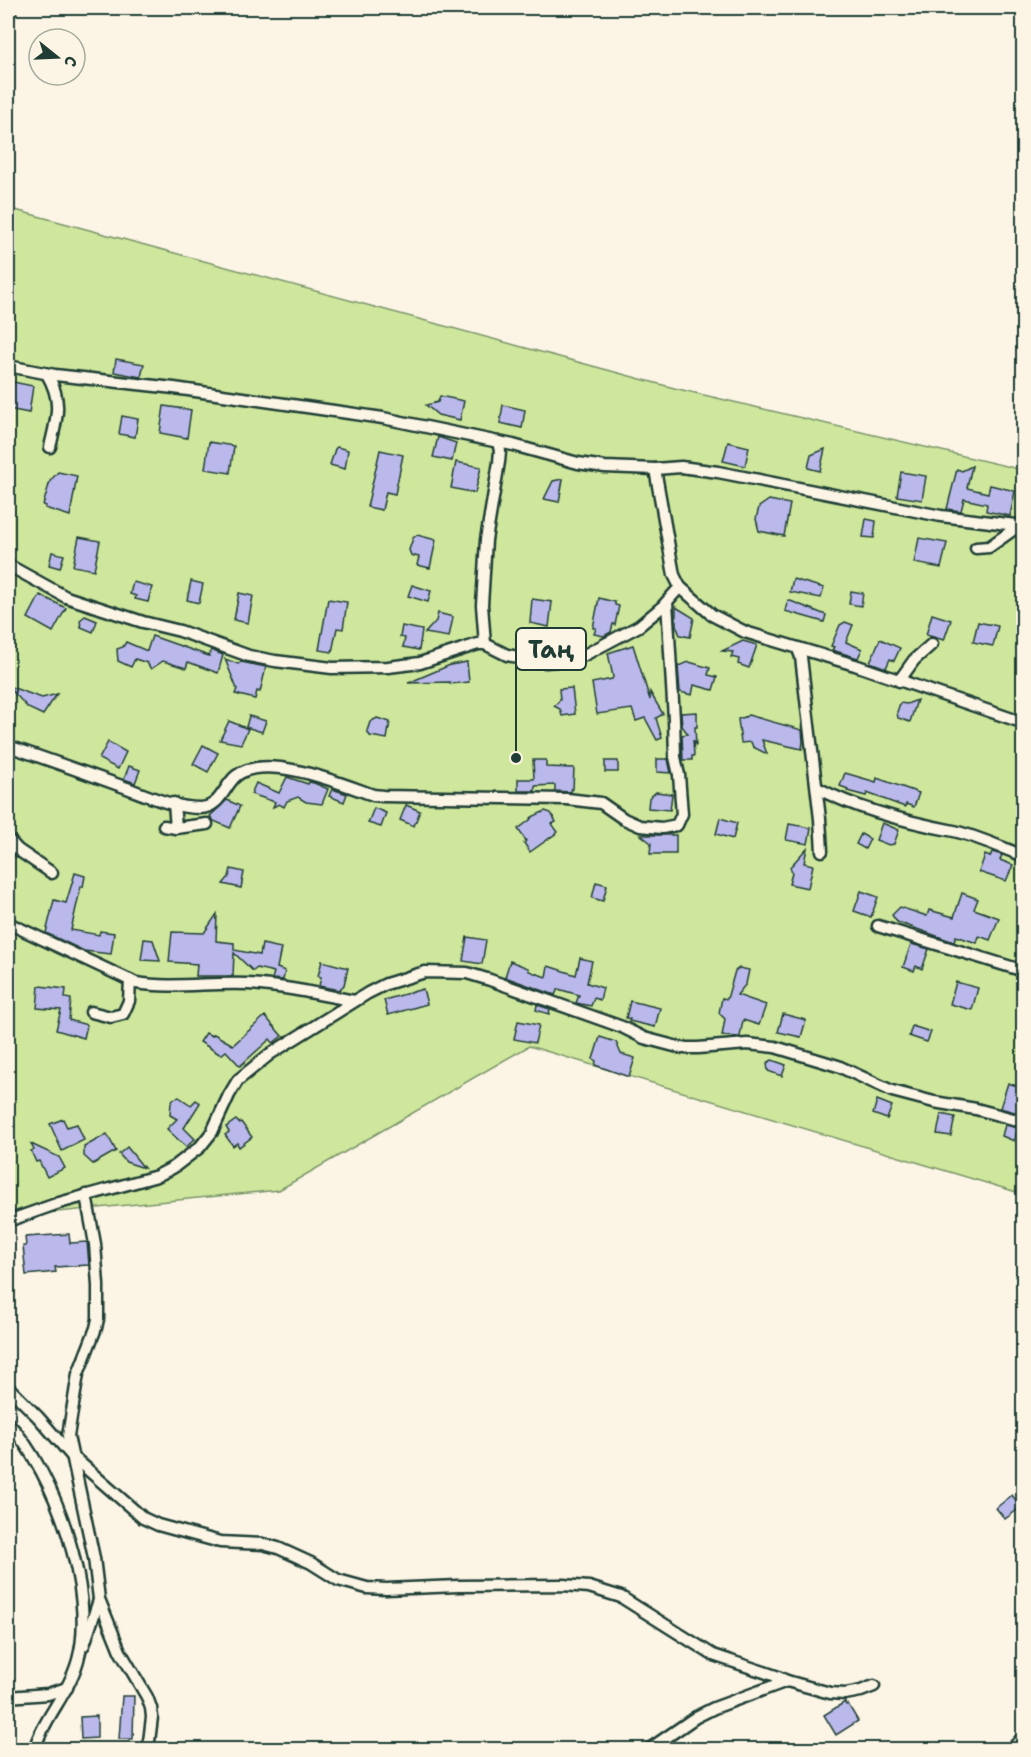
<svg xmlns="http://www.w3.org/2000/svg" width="1031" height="1757" viewBox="0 0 1031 1757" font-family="'Shantell Sans',sans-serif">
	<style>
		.green { fill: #cfe79d; stroke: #779268; stroke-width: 1.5 }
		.building { fill: #bbb9eb; stroke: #1f3d34; stroke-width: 1.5 }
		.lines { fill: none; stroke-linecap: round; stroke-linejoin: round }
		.minor-casing { stroke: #1f3d34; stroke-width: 15 }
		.minor { stroke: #fcf5e5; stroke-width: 10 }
		.leader { fill: none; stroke: #1f3d34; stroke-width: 2 }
		.callout-dot { fill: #1f3d34; stroke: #fcf5e5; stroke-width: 2 }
		.callout { fill: #fcf5e5; stroke: #1f3d34; stroke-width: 2 }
		.callout-label { font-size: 24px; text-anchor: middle; font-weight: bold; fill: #1f3d34 }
	</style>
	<rect width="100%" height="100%" fill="#fcf5e5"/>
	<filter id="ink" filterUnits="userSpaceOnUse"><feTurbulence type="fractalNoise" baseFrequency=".0167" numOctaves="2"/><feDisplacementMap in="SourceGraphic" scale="12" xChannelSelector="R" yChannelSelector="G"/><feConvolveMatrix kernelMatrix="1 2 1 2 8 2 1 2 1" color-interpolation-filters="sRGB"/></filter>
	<g filter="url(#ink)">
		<!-- green -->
		<path class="green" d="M 8,208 L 674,388 L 1023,470 L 1023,1194 L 529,1046 L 279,1190 L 8,1217 Z"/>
		<!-- building -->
		<g class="building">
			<path d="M 116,359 L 144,364 L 141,377 L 114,372 Z"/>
			<path d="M 8,381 L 33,386 L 29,413 L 8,409 Z"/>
			<path d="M 440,396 L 464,401 L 460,420 L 438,415 L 426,405 L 438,402 Z"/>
			<path d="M 503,405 L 525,410 L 522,428 L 500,423 Z"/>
			<path d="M 164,406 L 191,410 L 187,438 L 160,433 Z"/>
			<path d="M 122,416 L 138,419 L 135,437 L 119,434 Z"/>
			<path d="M 438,437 L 456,443 L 452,461 L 433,457 Z"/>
			<path d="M 209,442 L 234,446 L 230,473 L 205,469 Z"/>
			<path d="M 728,442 L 749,447 L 745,466 L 723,461 Z"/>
			<path d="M 337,447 L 348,450 L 345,469 L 330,465 L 335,449 Z"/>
			<path d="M 825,449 L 820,471 L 808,468 L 811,455 Z"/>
			<path d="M 380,450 L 403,455 L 395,494 L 386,492 L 382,510 L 367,507 Z"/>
			<path d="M 456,462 L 481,467 L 475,493 L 451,488 Z"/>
			<path d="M 972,466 L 967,488 L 988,493 L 990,485 L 1015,491 L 1010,516 L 986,511 L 987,504 L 964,499 L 961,511 L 947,509 L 957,469 L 962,471 Z"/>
			<path d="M 58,472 L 77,476 L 70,516 L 45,508 L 46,506 L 43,505 L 50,481 Z"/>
			<path d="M 901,472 L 926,476 L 922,500 L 897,496 Z"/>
			<path d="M 563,479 L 559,502 L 544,499 L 553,481 Z"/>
			<path d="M 769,500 L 790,504 L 784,536 L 759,531 L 756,519 L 759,507 Z"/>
			<path d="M 866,519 L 876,521 L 874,538 L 863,537 Z"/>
			<path d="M 417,535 L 436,540 L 430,568 L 417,565 L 419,557 L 411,555 L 409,550 L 413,538 Z"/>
			<path d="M 79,537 L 100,541 L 94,570 L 73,566 Z"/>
			<path d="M 919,538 L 947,543 L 941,568 L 914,563 Z"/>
			<path d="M 52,552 L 64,555 L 60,568 L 49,565 Z"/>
			<path d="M 793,579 L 824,588 L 821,598 L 790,592 Z"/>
			<path d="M 191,581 L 203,584 L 199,603 L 187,600 Z"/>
			<path d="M 133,582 L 152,587 L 148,602 L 135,599 L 136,596 L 130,594 Z"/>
			<path d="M 412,585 L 431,591 L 428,602 L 408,596 Z"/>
			<path d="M 851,591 L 863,593 L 861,606 L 849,604 Z"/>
			<path d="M 239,593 L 253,596 L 248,623 L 234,620 Z"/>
			<path d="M 40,595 L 66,608 L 53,632 L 28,618 Z"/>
			<path d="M 599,598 L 615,602 L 615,605 L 619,606 L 615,625 L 613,624 L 611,632 L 604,636 L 594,634 L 596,628 L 593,628 Z"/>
			<path d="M 328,599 L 347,602 L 343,629 L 337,628 L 332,652 L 319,650 Z"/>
			<path d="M 532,599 L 552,602 L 549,627 L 530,623 Z"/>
			<path d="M 788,600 L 826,615 L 824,622 L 785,611 Z"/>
			<path d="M 676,607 L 694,618 L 690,637 L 680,635 L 676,625 Z"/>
			<path d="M 438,613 L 453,617 L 449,637 L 425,633 L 436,621 Z"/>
			<path d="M 932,614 L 951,620 L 944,640 L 926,635 Z"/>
			<path d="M 85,616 L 97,621 L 93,632 L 81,627 L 80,620 Z"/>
			<path d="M 845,622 L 853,625 L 846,642 L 862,649 L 858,658 L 832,650 L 834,647 L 831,646 L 840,625 Z"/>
			<path d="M 978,622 L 998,626 L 993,646 L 973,642 Z"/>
			<path d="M 402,626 L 422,630 L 419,650 L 403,647 L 405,638 L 400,637 Z"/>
			<path d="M 152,636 L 209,656 L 211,650 L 223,655 L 218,673 L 188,662 L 186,668 L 163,661 L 151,669 L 147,663 L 135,659 L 131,667 L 118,661 L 117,649 L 123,647 L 126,642 L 147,651 Z"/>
			<path d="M 880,639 L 900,648 L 894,661 L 890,659 L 886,668 L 870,662 Z"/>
			<path d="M 743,641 L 757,645 L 749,668 L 738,664 L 739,659 L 731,657 L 733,652 L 722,651 Z"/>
			<path d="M 633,645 L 650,700 L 650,692 L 663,714 L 656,718 L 662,738 L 657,740 L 645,718 L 636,721 L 632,709 L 597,714 L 592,683 L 612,679 L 613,677 L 608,653 Z"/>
			<path d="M 225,659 L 238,664 L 241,662 L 266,667 L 260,692 L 257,691 L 255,699 L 235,694 L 237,689 Z"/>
			<path d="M 467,662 L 469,682 L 450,684 L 450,682 L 408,683 L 450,665 Z"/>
			<path d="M 689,662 L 710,668 L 708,675 L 717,677 L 713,690 L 694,685 L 692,695 L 680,692 L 678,666 Z"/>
			<path d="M 8,686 L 42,698 L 57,694 L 43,715 L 28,708 Z"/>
			<path d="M 572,688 L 575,714 L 562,716 L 560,709 L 554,706 L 560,700 L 559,689 Z"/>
			<path d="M 917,700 L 910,722 L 898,718 L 897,712 L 900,703 L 907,704 Z"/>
			<path d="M 697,712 L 697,727 L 695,727 L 696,746 L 693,740 L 694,756 L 692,756 L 692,760 L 683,760 L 682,735 L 688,734 L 682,726 L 681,713 Z"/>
			<path d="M 748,715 L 802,730 L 803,741 L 802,749 L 762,740 L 767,754 L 753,747 L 751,742 L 741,743 L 738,719 L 745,717 Z"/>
			<path d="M 249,716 L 266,721 L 262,732 L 246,727 Z"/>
			<path d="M 377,718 L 390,722 L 387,739 L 370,736 L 367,731 L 370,722 Z"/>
			<path d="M 229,721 L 248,729 L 241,744 L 220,740 Z"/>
			<path d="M 108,742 L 126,752 L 118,769 L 99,759 Z"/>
			<path d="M 203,745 L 218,753 L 208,772 L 193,764 Z"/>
			<path d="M 657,759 L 668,759 L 671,773 L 657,772 Z"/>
			<path d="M 533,760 L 546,760 L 546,767 L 574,768 L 573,789 L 571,789 L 571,792 L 555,791 L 555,785 L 535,786 L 535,791 L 518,791 L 518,779 L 534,779 Z"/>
			<rect x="605" y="761" width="13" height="11"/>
			<path d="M 129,766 L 140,770 L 135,783 L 124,779 Z"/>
			<path d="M 845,773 L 876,782 L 877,778 L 919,793 L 914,807 L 906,804 L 905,807 L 867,793 L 866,796 L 847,791 L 848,789 L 840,786 Z"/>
			<path d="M 287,777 L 308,784 L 309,782 L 314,783 L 328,789 L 322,804 L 306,802 L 298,797 L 287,801 L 284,807 L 279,804 L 273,807 L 275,802 L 251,794 L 256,783 L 279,793 Z"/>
			<path d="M 332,789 L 347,794 L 344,802 L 329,796 Z"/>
			<path d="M 656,792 L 672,794 L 670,810 L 648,808 L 649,798 Z"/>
			<path d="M 227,800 L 240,806 L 230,828 L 214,821 L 210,816 Z"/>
			<path d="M 406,805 L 420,811 L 414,826 L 400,820 Z"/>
			<path d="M 374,808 L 386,813 L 381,827 L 368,823 Z"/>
			<path d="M 545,811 L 551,813 L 556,822 L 552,824 L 558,832 L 530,852 L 524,843 L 526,841 L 518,829 L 530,820 L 532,817 Z"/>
			<path d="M 720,818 L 737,823 L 733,839 L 716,834 Z"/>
			<path d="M 882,823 L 899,830 L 894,844 L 889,845 L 876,840 Z"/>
			<path d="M 789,824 L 811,828 L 808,844 L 786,840 Z"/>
			<path d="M 861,834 L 870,839 L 865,849 L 856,844 Z"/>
			<path d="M 641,835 L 676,835 L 676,854 L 650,854 L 651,843 Z"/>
			<path d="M 807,848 L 804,863 L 813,865 L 808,888 L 789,884 L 792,873 L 790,867 Z"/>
			<path d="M 992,852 L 1002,855 L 1000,860 L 1013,865 L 1006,881 L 979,872 L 985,855 L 990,857 Z"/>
			<path d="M 231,869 L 244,872 L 241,888 L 223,884 L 229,877 Z"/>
			<path d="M 75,873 L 85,876 L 83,887 L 81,886 L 71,930 L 99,935 L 100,931 L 114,933 L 111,954 L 84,951 L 46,933 L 54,900 L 66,903 Z"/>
			<path d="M 596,882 L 607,885 L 603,901 L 592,898 Z"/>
			<path d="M 861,891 L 878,897 L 871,917 L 854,911 Z"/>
			<path d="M 962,893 L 978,899 L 974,909 L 999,918 L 990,940 L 979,936 L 977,943 L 956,936 L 954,942 L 897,922 L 892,915 L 900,907 L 927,916 L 929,910 L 954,917 Z"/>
			<path d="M 217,914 L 216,941 L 234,943 L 234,950 L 260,955 L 262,944 L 281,948 L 277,968 L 285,971 L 283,980 L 272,979 L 274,972 L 257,968 L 253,971 L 234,953 L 233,976 L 196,976 L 197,964 L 169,962 L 172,932 L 204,933 Z"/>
			<path d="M 467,937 L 486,940 L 482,964 L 463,961 Z"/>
			<path d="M 144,939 L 153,940 L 160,961 L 141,960 Z"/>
			<path d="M 911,944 L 929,949 L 922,969 L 916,966 L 914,971 L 903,967 Z"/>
			<path d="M 580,958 L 592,961 L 587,983 L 603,988 L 600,1000 L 594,998 L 591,1006 L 576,1003 L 579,995 L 558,989 L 555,995 L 505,977 L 510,961 L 528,968 L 529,971 L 546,977 L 548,966 L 576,975 Z"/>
			<path d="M 322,961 L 348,968 L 344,985 L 339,990 L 319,986 L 321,977 L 318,976 Z"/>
			<path d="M 739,968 L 749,970 L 746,984 L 737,995 L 766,1005 L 759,1025 L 743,1020 L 740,1037 L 722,1036 L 725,1019 L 719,1013 L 722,998 L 727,999 L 735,971 Z"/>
			<path d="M 956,982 L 978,988 L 972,1010 L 950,1004 Z"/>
			<path d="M 39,986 L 66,989 L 65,998 L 71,999 L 69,1020 L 87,1025 L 84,1038 L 56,1030 L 61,1010 L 37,1008 Z"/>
			<path d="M 423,989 L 427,1004 L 388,1015 L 384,1000 Z"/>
			<path d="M 630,1001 L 660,1008 L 655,1027 L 629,1021 L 630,1019 L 626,1018 Z"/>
			<path d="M 537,1005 L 550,1009 L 549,1014 L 536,1010 Z"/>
			<path d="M 783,1014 L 806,1020 L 801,1037 L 778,1032 Z"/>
			<path d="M 265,1016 L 282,1036 L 273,1043 L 270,1039 L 240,1066 L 226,1051 L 221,1055 L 200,1042 L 206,1033 L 212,1036 L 214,1034 L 233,1045 Z"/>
			<path d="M 518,1021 L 539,1025 L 535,1043 L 514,1039 Z"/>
			<path d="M 912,1026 L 931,1032 L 927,1042 L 909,1036 Z"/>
			<path d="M 600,1037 L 616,1042 L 621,1054 L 635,1058 L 629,1077 L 595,1065 L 596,1061 L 593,1059 Z"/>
			<path d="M 772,1060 L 786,1065 L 782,1076 L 768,1071 L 767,1063 Z"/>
			<path d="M 1008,1083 L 1023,1088 L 1022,1114 L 1000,1108 Z"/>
			<path d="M 179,1097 L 191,1105 L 196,1100 L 200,1103 L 184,1128 L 195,1139 L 186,1147 L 167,1129 L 177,1119 L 170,1115 L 171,1103 L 173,1099 Z"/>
			<path d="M 877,1100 L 892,1106 L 887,1119 L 873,1114 Z"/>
			<path d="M 941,1114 L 955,1117 L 951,1136 L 937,1134 Z"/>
			<path d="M 63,1119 L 67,1127 L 77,1124 L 84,1140 L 62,1151 L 50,1124 Z"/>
			<path d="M 236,1120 L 239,1123 L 241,1122 L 252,1137 L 239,1147 L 237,1143 L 233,1146 L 225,1135 L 229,1132 L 226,1127 Z"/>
			<path d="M 1005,1125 L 1018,1128 L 1014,1141 L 1002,1136 Z"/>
			<path d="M 107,1134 L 116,1151 L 93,1164 L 84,1156 L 84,1147 Z"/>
			<path d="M 31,1144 L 59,1157 L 65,1168 L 47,1177 L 39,1161 L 36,1162 L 31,1151 L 34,1150 Z"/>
			<path d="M 127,1147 L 144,1168 L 126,1162 L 119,1154 Z"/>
			<path d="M 69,1234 L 70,1243 L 87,1242 L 89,1265 L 55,1267 L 56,1272 L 26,1275 L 23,1246 L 26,1246 L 25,1237 Z"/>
			<path d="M 1012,1495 L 1021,1507 L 1005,1519 L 996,1508 Z"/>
			<path d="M 122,1696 L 134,1696 L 133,1739 L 119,1739 Z"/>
			<path d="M 845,1702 L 846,1705 L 848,1704 L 858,1721 L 836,1735 L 824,1715 Z"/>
			<path d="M 97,1716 L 97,1738 L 81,1739 L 80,1717 Z"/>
		</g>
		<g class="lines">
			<!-- minor casing -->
			<g class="minor-casing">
				<g id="minor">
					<path d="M 8,15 L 11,8"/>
					<path d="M 8,366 L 55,375 L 174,388 L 383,418 L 513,445 L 578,463 L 605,467 L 655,469 L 681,467 L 718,472 L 941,516 L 1024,526"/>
					<path d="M 47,374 C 63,401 57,418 50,447"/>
					<path d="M 655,469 L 674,575 L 680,587 L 712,615 L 745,632 L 855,665 L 1024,723"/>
					<path d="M 976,548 L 989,547 L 1020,525"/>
					<path d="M 8,565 L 66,597 L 143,622 L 180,631 L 249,656 L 275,661 L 332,668 L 388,667 L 420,663 L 478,644 L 485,644 L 507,655 L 546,662 L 575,660 L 639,626 L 662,607 L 680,587"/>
					<path d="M 485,644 L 482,605 L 486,540 L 499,462 L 500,451 L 498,442"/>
					<path d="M 798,649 L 801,657 L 820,819 L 822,851"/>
					<path d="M 899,681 L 914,660 L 932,644"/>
					<path d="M 8,746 C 44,758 80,771 116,784 C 142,793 172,808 200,808 C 220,808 224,786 236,776 C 265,752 342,784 373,795 L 383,796 L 567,799 L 601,803 L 624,819 L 640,826 L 662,828 L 677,825 L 682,814 L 679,775 L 675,757 L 674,719 L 667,602"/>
					<path d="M 817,788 C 859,810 907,822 954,831 C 976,836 1002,848 1024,856"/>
					<path d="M 174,803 L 176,828"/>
					<path d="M 164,826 L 176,828 L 207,824"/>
					<path d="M 8,839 L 18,850 L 52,873"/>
					<path d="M 8,923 L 136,983 C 173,989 211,982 248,984 C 283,986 319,994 354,1001"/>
					<path d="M 878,926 L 1024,971"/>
					<path d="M 91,1012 L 111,1017 L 123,1014 L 129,1001 L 130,980"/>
					<path d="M 86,1195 L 95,1244 L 98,1285 L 98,1319 L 96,1328 L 78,1374 L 68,1436 L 94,1558 L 99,1599 L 120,1651 L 147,1697 L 151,1708 L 152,1717 L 148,1750"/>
					<path d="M 8,1221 L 59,1203 L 157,1176 L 174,1167 L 200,1147 L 212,1132 L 229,1095 L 238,1080 L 270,1054 L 368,993 L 386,984 L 425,972 L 467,973 L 490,980 L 622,1027 L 644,1038 L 682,1048 L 698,1048 L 747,1044 L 775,1047 L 838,1066 L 892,1091 L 934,1102 L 976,1109 L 1024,1122"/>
					<path d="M 8,1387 L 38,1417 L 71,1455 L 143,1518 L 158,1525 L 220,1542 L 263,1544 L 278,1548 L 311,1563 L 338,1580 L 367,1588 L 386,1589 L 458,1586 L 563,1585 L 589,1587 L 621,1597 L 713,1655 L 776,1676 L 787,1681 L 830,1693 L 845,1694 L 861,1691 L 874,1686"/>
					<path d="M 8,1423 C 55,1472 97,1594 78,1660 C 69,1693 44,1717 34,1750"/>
					<path d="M 84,1645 L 99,1600"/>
					<path d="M 8,1697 L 48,1694 L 67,1688"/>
					<path d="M 648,1750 L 696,1717 L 714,1708 L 787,1681"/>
					<path d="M 1011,1750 L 1024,1736"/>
				</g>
			</g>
			<!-- minor -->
			<use href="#minor" class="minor"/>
		</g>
	</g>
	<!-- callouts -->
	<path class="leader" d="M516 758L516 649"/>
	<circle class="callout-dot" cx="516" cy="758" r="6"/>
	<rect class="callout" x="516" y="628" width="70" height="42" rx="6"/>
	<g class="callout-label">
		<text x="551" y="658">Таң</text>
	</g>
	<!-- margin -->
	<rect width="1031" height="1757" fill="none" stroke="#fcf5e5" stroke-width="30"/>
	<rect x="15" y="15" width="1001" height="1727" fill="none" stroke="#1f3d34" stroke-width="2" filter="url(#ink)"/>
	<!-- north arrow -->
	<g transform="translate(57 57) rotate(108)"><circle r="28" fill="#fcf5e5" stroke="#a4ab9e" stroke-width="1.5"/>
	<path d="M0-4.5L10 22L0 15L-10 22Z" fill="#1f3d34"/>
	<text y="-9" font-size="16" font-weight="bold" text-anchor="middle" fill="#1f3d34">С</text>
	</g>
</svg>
